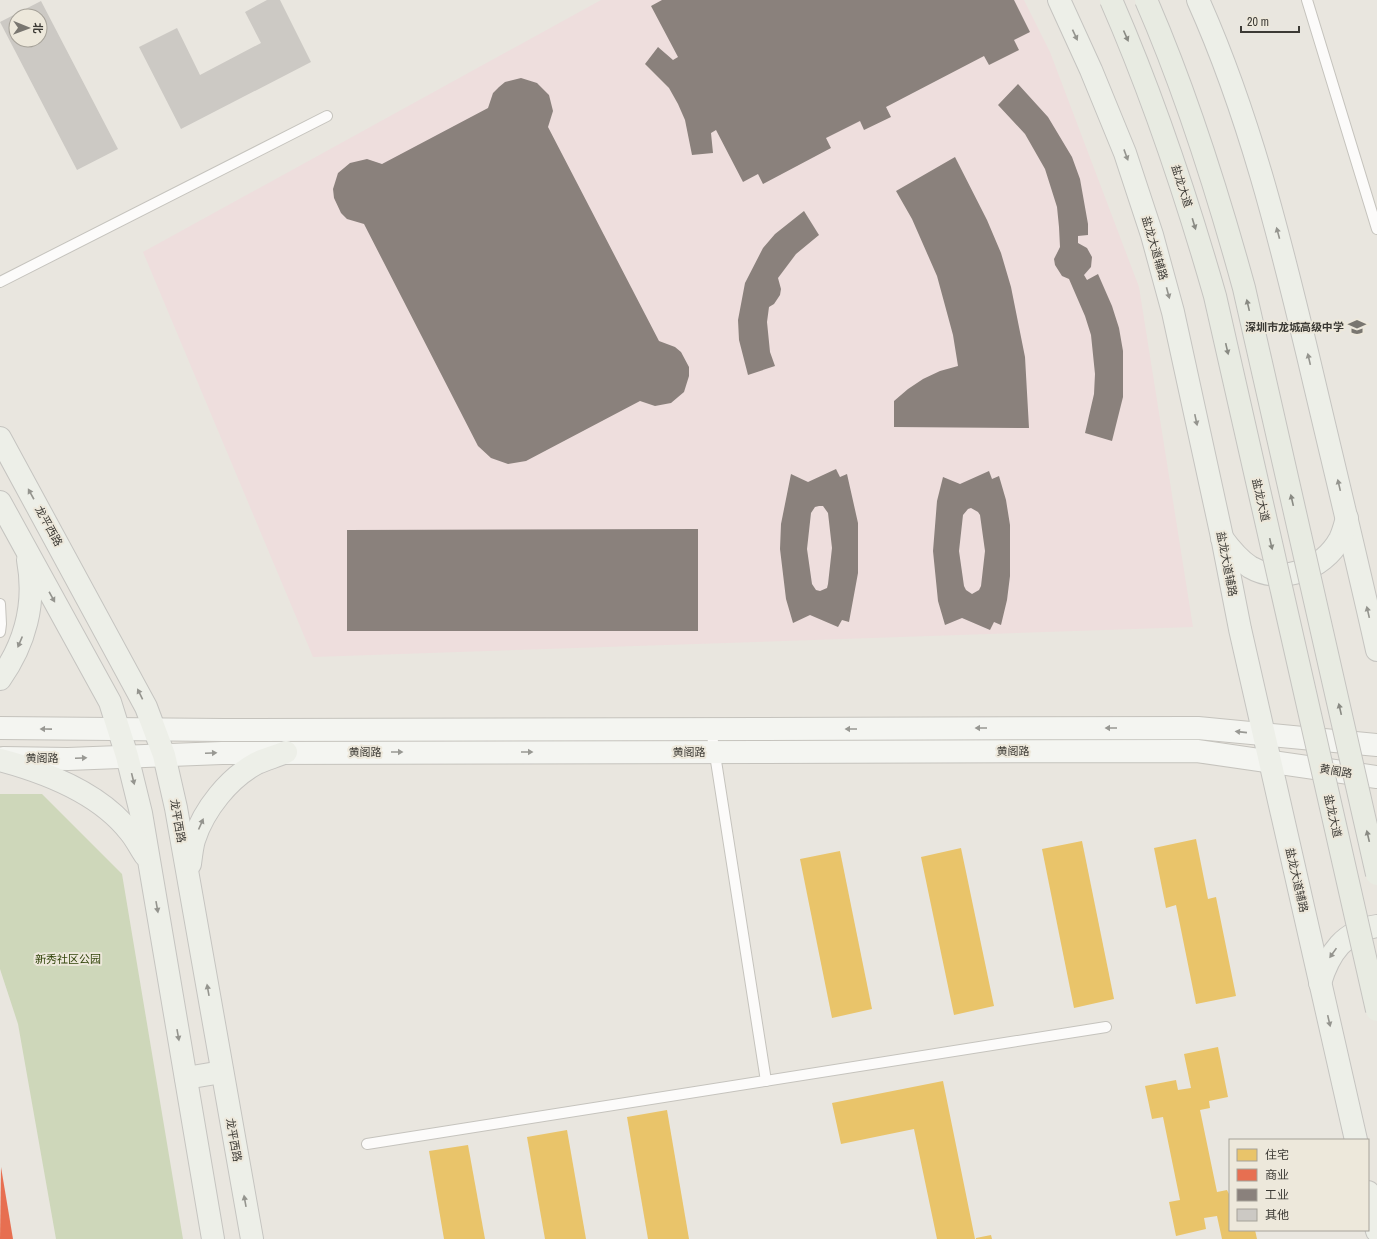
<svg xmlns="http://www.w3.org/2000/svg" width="1377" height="1239" viewBox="0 0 1377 1239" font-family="'Archivo Narrow','Noto Sans SC',sans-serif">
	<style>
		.industrial { fill: #eededd }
		.green { fill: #ced7ba }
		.homes { fill: #e9c46a }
		.shops { fill: #e76f51 }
		.industry { fill: #8a817c; fill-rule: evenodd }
		.building { fill: #ccc9c4; fill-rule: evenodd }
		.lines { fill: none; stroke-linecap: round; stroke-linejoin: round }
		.service-casing { stroke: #c5c3bd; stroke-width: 12 }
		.secondary-casing { stroke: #c5c3bd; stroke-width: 24 }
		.primary-casing { stroke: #c5c4c0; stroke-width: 24 }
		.service { stroke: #fcfbfa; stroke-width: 10 }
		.secondary { stroke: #f4f5f1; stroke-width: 22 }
		.primary { stroke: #edefe8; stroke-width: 22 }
		.trunk-bridge-casing { stroke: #c5c4c0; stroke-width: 24; stroke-linecap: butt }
		.trunk-bridge { stroke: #e8ebe2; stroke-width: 22 }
		.oneway { fill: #94948e }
		.oneway2 { fill: #898a83 }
		.oneway3 { fill: #989893 }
		.labels { text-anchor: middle; stroke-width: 4; stroke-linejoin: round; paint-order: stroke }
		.street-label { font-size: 11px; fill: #3c3a35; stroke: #ede8db }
		.poi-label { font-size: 11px; font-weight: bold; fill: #3c3a35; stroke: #ede8db; text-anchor: end }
		.park-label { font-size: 11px; fill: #32440b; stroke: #ede8db }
	</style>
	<rect width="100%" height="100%" fill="#e9e6df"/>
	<!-- industrial -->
	<path class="industrial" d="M 601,0 L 1024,0 L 1050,52 L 1139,287 L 1193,627 L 313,657 L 143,252 Z"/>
	<!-- green -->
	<path class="green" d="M 0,794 L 42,794 L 122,874 L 183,1239 L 56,1239 L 18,1024 L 0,969 Z"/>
	<!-- homes -->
	<g class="homes">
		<path d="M 1196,839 L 1208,899 L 1216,897 L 1236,996 L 1196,1004 L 1176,905 L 1166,908 L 1154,848 Z"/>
		<path d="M 1082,841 L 1114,999 L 1074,1008 L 1042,849 Z"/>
		<path d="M 961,848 L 994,1006 L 954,1015 L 921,857 Z"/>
		<path d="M 840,851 L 872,1009 L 832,1018 L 800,859 Z"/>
		<path d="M 1218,1047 L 1228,1097 L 1209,1101 L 1210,1108 L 1200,1110 L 1217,1192 L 1227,1190 L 1230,1196 L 1230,1230 L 1255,1230 L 1257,1239 L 1222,1239 L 1217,1216 L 1204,1218 L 1206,1229 L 1176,1236 L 1169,1202 L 1180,1200 L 1163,1117 L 1152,1119 L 1145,1086 L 1176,1080 L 1178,1090 L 1191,1088 L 1184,1054 Z"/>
		<path d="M 943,1081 L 975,1239 L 937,1239 L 914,1129 L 841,1144 L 832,1103 Z"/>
		<path d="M 667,1110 L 689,1239 L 648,1239 L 627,1117 Z"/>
		<path d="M 567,1130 L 586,1239 L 545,1239 L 527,1137 Z"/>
		<path d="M 468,1145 L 485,1239 L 444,1239 L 429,1151 Z"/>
		<path d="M 991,1235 L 992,1239 L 976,1239 L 976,1238 Z"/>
	</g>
	<!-- shops -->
	<path class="shops" d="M 1,1167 L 13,1239 L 0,1239 Z"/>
	<!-- industry -->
	<g class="industry">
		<path d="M 662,0 L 1014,0 L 1030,32 L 1014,40 L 1019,50 L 989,65 L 984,56 L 886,107 L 891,117 L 864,130 L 860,121 L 826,138 L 831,148 L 763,184 L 758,174 L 743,182 L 716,130 L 711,133 L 713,153 L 692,155 L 685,120 L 678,104 L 669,88 L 645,64 L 658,47 L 673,60 L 678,57 L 651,6 Z"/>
		<path d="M 521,78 L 537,83 L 549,95 L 553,111 L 548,127 L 659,341 L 675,347 L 681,352 L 689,367 L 689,376 L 684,392 L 671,403 L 655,406 L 640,401 L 526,461 L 508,464 L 491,458 L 478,446 L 364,224 L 347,219 L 341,213 L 334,198 L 333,189 L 338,173 L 350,163 L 367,159 L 382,164 L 488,108 L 493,93 L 499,87 L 505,82 Z"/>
		<path d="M 1018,84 L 1048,117 L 1072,157 L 1080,179 L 1088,224 L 1088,235 L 1078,236 L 1078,243 L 1087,248 L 1092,257 L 1091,267 L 1084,275 L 1087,280 L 1098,274 L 1112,306 L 1119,328 L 1123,351 L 1123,397 L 1112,441 L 1085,433 L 1094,394 L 1095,374 L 1091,335 L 1085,316 L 1069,279 L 1062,276 L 1055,265 L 1054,259 L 1060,247 L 1059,227 L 1057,207 L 1045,169 L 1025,134 L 998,105 Z"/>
		<path d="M 955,157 L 987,220 L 1001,253 L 1011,287 L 1025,357 L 1029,428 L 894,427 L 894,401 L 908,389 L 923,379 L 940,371 L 958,366 L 953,335 L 937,276 L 912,219 L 896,191 Z"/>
		<path d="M 804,211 L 819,235 L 796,254 L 778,278 L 781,289 L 780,295 L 774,304 L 769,307 L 767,322 L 770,352 L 775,366 L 748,375 L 739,340 L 738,320 L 745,283 L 763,248 L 775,234 Z"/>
		<path d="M 836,469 L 840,477 L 847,474 L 858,523 L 858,573 L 849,622 L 842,620 L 838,627 L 810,615 L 793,623 L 786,599 L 780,549 L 781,524 L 791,474 L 808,482 ZM 819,506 L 823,506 L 828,513 L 832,548 L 828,584 L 827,588 L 820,591 L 816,590 L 812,584 L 807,549 L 811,513 L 815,507 Z"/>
		<path d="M 989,471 L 992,479 L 999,476 L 1006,500 L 1010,525 L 1010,576 L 1007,600 L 1001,625 L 994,622 L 990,630 L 962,618 L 945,625 L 938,601 L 933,551 L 937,501 L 943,477 L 960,484 ZM 971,508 L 978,512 L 980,515 L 985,551 L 981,586 L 979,590 L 972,594 L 966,590 L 964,586 L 959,551 L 963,515 L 968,509 Z"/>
		<path d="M 698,529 L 698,631 L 347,631 L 347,530 Z"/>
	</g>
	<!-- building -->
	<g class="building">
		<path d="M 267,0 L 280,0 L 311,62 L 181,129 L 139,47 L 177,28 L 200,75 L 261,43 L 245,12 Z"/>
		<path d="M 41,1 L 118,149 L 77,170 L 0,22 ZM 16,16 L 40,16 L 40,40 L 16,40 Z"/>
	</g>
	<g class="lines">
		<!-- service casing -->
		<g class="service-casing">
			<g id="service">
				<path d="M 1307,0 L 1377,229"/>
				<path d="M 0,282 L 327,116"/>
				<path d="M 0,604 L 1,624 L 0,632"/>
				<path d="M 711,729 L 766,1081"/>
				<path d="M 367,1144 L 1106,1027"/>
			</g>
		</g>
		<!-- secondary casing -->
		<g class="secondary-casing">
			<g id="secondary">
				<path d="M 0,728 L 224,730 L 1198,728 L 1377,745"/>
				<path d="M 3,758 L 68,759 L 222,753 L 1197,751 L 1377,777"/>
			</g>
		</g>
		<!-- primary casing -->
		<g class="primary-casing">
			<g id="primary">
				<path d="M 1059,0 L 1091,70 L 1125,153 L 1152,235 L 1173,312 L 1222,537 L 1240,629 L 1356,1140"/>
				<path d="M 1198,0 C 1249,114 1279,235 1308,356 C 1331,454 1355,552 1377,650"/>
				<path d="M 0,438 L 146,707 L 164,755 L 176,808 L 252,1239"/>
				<path d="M 0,502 L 110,702 L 127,756 L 141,813 L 213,1239"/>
				<path d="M 1222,538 C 1230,549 1238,559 1250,567 C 1281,585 1323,570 1340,539 C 1343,533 1345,525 1347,518"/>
				<path d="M 0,679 C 25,644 36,603 28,560"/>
				<path d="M 0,760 C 45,772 100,793 130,832 C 136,839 140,848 145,855"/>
				<path d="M 190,864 C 191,856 192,847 194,840 C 204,809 229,778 257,763 C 266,759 277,756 286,752"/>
				<path d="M 1320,983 C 1329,953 1344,931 1377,926"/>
				<path d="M 186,1078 L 222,1072"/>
				<path d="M 1368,1192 L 1377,1231"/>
			</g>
		</g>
		<!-- service -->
		<use href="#service" class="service"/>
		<!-- secondary -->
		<use href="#secondary" class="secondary"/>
		<!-- primary -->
		<use href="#primary" class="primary"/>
		<!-- trunk-bridge casing -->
		<g class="trunk-bridge-casing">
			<g id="trunk-bridge">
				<path d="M 1111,0 C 1153,96 1186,195 1215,296 L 1377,1010"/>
				<path d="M 1146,0 C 1187,94 1217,190 1244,288 L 1377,874"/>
			</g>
		</g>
		<!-- trunk-bridge -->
		<use href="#trunk-bridge" class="trunk-bridge"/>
	</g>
	<!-- one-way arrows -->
	<defs><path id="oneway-solid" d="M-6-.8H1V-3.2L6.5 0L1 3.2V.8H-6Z"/></defs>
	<g class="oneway">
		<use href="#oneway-solid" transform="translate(1075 35) rotate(65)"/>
		<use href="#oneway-solid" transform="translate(1126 155) rotate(70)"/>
		<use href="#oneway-solid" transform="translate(1278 233) rotate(-105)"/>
		<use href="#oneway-solid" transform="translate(1168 293) rotate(75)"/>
		<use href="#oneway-solid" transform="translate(1309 359) rotate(-103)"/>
		<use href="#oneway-solid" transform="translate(1196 420) rotate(78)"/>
		<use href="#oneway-solid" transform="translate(1339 485) rotate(-103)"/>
		<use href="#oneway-solid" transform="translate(31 494) rotate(-119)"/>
		<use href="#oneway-solid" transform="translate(52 597) rotate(61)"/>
		<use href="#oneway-solid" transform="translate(1368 612) rotate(-103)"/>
		<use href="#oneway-solid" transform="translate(20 642) rotate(113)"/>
		<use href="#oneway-solid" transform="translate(140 694) rotate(-116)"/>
		<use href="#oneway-solid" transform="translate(133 779) rotate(76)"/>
		<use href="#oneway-solid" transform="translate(201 824) rotate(-66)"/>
		<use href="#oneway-solid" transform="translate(157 907) rotate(80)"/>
		<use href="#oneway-solid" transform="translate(1333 953) rotate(125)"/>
		<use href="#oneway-solid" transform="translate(208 990) rotate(-100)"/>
		<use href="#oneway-solid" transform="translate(1329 1021) rotate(77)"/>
		<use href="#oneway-solid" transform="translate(178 1035) rotate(80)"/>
		<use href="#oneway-solid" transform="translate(245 1201) rotate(-100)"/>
	</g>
	<g class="oneway2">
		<use href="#oneway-solid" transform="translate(1126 36) rotate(66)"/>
		<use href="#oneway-solid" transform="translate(1194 224) rotate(73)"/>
		<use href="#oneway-solid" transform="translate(1248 305) rotate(-103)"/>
		<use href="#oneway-solid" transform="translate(1227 349) rotate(77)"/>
		<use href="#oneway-solid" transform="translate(1292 500) rotate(-103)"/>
		<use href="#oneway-solid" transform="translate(1271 544) rotate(77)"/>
		<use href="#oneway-solid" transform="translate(1340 709) rotate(-103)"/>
		<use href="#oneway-solid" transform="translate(1368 836) rotate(-103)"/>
	</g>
	<g class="oneway3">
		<use href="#oneway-solid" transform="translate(981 728) rotate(180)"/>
		<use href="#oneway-solid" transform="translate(1111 728) rotate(180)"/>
		<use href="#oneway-solid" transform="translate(46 729) rotate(-179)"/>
		<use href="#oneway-solid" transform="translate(851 729) rotate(180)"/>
		<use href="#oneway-solid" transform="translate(1241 732) rotate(-174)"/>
		<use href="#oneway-solid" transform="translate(397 752)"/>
		<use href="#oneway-solid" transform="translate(527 752)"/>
		<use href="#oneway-solid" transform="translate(211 753) rotate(-2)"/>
		<use href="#oneway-solid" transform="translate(81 758) rotate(-2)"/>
	</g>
	<!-- icons -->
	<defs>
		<g id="school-bare" transform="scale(1.38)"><path d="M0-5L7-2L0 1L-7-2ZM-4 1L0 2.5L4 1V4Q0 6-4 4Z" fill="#797670" stroke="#ede8db" stroke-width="2.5" paint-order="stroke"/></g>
	</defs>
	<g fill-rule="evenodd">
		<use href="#school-bare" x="1357" y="327"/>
	</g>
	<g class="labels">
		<!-- street labels -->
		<g class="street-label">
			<text transform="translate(1182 186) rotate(72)" y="4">盐龙大道</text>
			<text transform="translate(1155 248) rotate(74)" y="4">盐龙大道辅路</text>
			<text transform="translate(1261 500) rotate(77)" y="4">盐龙大道</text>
			<text transform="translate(49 526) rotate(61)" y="4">龙平西路</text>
			<text transform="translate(1227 564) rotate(79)" y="4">盐龙大道辅路</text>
			<text x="1013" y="755">黄阁路</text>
			<text x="365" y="756">黄阁路</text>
			<text x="689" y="756">黄阁路</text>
			<text x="42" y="762">黄阁路</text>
			<text transform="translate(1336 771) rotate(9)" y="4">黄阁路</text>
			<text transform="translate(1333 816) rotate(77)" y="4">盐龙大道</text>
			<text transform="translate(178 821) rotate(80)" y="4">龙平西路</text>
			<text transform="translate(1297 880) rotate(77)" y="4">盐龙大道辅路</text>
			<text transform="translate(234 1140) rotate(80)" y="4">龙平西路</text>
		</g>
		<!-- poi labels -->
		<g class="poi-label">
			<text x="1344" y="331">深圳市龙城高级中学</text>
		</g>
		<!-- park labels -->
		<g class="park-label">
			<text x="68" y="963">新秀社区公园</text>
		</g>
	</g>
	<!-- legend -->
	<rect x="1229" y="1139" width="140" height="92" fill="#ede8db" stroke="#a6a299"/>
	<rect x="1237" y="1149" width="20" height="12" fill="#e9c46a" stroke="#a6a299"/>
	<text x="1265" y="1159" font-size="12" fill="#3c3a35">住宅</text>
	<rect x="1237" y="1169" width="20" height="12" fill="#e76f51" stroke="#a6a299"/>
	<text x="1265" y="1179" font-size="12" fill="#3c3a35">商业</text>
	<rect x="1237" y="1189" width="20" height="12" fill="#8a817c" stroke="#a6a299"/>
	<text x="1265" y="1199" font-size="12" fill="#3c3a35">工业</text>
	<rect x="1237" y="1209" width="20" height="12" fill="#ccc9c4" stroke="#a6a299"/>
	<text x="1265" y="1219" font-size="12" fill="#3c3a35">其他</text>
	<!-- north arrow -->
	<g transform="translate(28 28) rotate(91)"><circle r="19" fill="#ede8db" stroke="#a6a299"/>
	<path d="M0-3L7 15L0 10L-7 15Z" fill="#797670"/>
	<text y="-6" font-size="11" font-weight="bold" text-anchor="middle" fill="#3c3a35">北</text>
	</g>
	<!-- scale -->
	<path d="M1241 26v6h58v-6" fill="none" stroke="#3c3a35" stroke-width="2"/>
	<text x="1247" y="26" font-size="12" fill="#3c3a35" stroke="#ede8db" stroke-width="3" paint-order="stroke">20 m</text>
</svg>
